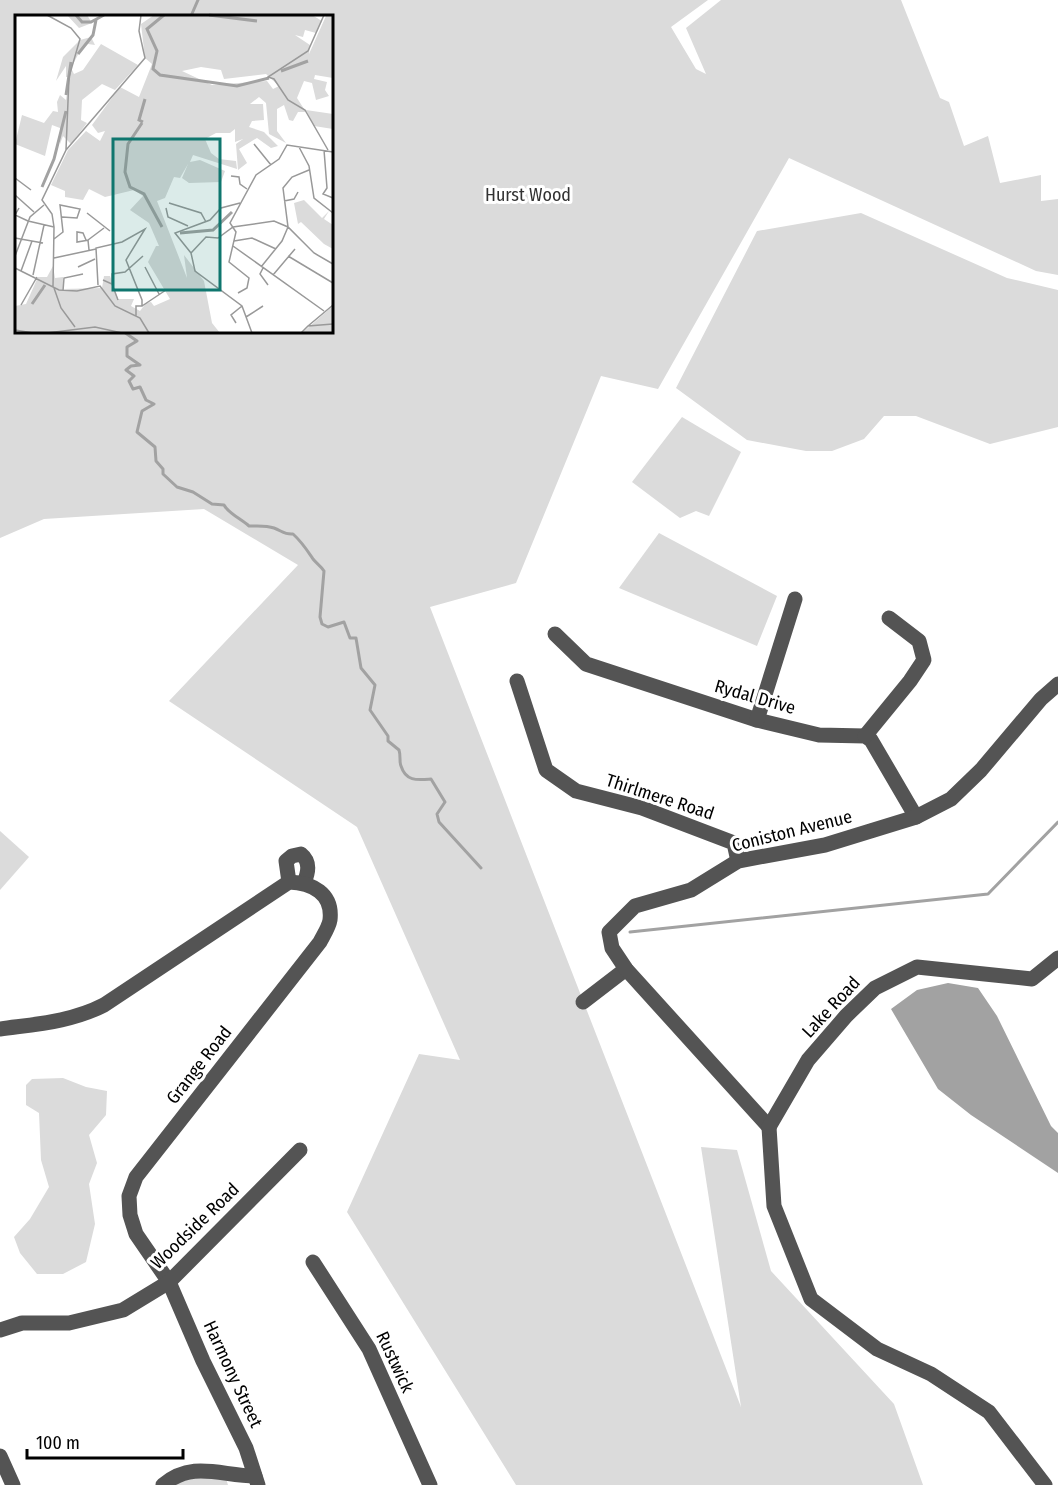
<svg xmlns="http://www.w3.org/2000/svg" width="1058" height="1485" viewBox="0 0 1058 1485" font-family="'Fira Sans Condensed',sans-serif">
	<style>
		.green { fill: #dbdbdb; fill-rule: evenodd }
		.water { fill: #a2a2a2 }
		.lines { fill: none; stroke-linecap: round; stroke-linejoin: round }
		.stream { stroke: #a2a2a2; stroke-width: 3 }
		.minor { stroke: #545454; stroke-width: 15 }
		.labels { text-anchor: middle; stroke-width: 6; stroke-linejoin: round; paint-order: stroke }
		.park-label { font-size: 18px; fill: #323232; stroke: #fff }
		.street-label { font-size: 18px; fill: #000; stroke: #fff }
		.inset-river { fill: none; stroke: #a2a2a2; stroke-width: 3 }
		.inset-road { fill: none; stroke: #999; stroke-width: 1.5 }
		.view { fill: #0f766e; fill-opacity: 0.15; stroke: #0f766e; stroke-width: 3 }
		.inset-edge { fill: none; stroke: #000; stroke-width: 3 }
	</style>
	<rect width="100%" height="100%" fill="#fff"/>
	<!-- green -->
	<g class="green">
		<path d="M 0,0 L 708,0 L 671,27 L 696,69 L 706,74 L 686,28 L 721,0 L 901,0 L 940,98 L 949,102 L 964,146 L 988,136 L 1000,183 L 1041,175 L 1041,201 L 1058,199 L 1058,275 L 1036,271 L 789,158 L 658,389 L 601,376 L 516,583 L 430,607 L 741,1407 L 701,1147 L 737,1150 L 771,1271 L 894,1404 L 923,1485 L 516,1485 L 347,1212 L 419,1054 L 460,1060 L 357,827 L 169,701 L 298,565 L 204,509 L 44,519 L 0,538 ZM 16,16 L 332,16 L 332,332 L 16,332 Z"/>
		<path d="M 861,213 L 1007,278 L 1058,290 L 1058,427 L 990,444 L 916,416 L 884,416 L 864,439 L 832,451 L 806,451 L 747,440 L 676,388 L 757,231 Z"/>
		<path d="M 682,417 L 741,452 L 709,516 L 696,511 L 680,518 L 632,482 Z"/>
		<path d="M 659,533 L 777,596 L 757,646 L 619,588 Z"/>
		<path d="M 0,831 L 29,857 L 0,890 Z"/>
		<path d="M 63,1078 L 86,1087 L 107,1091 L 106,1115 L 89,1135 L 97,1163 L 89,1184 L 95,1224 L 86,1262 L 63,1274 L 37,1274 L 20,1253 L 14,1237 L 30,1219 L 49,1187 L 41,1160 L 39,1113 L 26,1105 L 26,1085 L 32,1079 Z"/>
		<path d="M 225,1475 L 228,1485 L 177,1485 L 177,1480 Z"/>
	</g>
	<!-- water -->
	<path class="water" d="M 948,983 L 978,988 L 997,1016 L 1051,1126 L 1058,1133 L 1058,1173 L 971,1115 L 938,1089 L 891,1009 L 917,990 Z"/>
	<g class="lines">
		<!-- stream -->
		<g class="stream">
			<path d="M 191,16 L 198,0"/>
			<path d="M 124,332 L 137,341 L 127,347 L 127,356 L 140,365 L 131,366 L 126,370 L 134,376 L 129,381 L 133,389 L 140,387 L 146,400 L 154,404 L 142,411 L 137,432 L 155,447 L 156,461 L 163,469 L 163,474 L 177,487 L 193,492 L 212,504 L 224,505 C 228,513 241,519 249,526 C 257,526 266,525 274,528 C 282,531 285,535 293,534 C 302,542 307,550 313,559 C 317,564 321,566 324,571 L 320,617 L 322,624 L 328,627 L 344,622 L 350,638 L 356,638 L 361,668 L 375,685 L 370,710 L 388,736 L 388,741 L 399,750 C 401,756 399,761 401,766 C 406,782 418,780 431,779 L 445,802 L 437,814 L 439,822 L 481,868"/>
			<path d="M 630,932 L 988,894 L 1058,822"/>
		</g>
		<!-- minor -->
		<g class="minor">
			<path d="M 555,634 L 586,664 L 757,720 L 819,735 L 865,736 L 871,740 L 916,817"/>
			<path d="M 517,681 L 546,770 L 576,791 L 642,808 L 734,843 L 738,861"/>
			<path d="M 757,720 L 795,599"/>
			<path d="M 865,736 L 910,681 L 924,660 L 919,641 L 889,618"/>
			<path d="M 289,882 L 286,861 L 292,856 L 301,854 C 311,862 308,873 304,883"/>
			<path d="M 583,1002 L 626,969"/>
			<path d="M 0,1029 C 36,1024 71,1022 104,1005 L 289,882 C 312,883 333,893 330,920 C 329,927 323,936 320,942 L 136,1177 L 129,1196 L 130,1215 L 136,1234 L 169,1282 L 203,1361 L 246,1448 L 258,1485"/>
			<path d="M 769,1127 L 626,969 L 612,948 L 609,932 L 635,906 L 691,890 L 738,861 L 825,845 L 916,817 L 951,799 L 981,770 L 1041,699 L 1058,684"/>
			<path d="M 769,1127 L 774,1206 L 811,1299 L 877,1349 L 931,1374 L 989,1412 L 1045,1485"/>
			<path d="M 769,1127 L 808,1060 L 846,1016 L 875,988 L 917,967 L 1032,979 L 1058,958"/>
			<path d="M 313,1262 L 369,1349 L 430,1485"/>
			<path d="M 0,1330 L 22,1323 L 69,1323 L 123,1310 L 169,1282 L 300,1150"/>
			<path d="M 0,1456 L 13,1485"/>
			<path d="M 163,1485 C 193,1460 221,1476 255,1476"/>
		</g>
	</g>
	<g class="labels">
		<!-- park labels -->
		<g class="park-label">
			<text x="528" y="201">Hurst Wood</text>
		</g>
		<!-- street labels -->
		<g class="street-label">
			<text transform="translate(755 697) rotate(16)" y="6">Rydal Drive</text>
			<text transform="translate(660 797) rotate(18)" y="6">Thirlmere Road</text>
			<text transform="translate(792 831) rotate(-14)" y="6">Coniston Avenue</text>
			<text transform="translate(831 1007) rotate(-47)" y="6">Lake Road</text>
			<text transform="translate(199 1065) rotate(-52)" y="6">Grange Road</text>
			<text transform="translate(195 1226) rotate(-44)" y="6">Woodside Road</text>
			<text transform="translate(395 1362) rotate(65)" y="6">Rustwick</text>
			<text transform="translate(233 1374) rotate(65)" y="6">Harmony Street</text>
		</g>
	</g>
	<!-- overview -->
	<g transform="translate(15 15)">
		<rect width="318" height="318" fill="#fff"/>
		<path d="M 52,0 L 72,0 L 77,8 L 64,13 ZM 139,0 L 297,0 L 307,6 L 301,18 L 290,15 L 288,22 L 280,20 L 295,30 L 294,39 L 311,1 L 318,0 L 318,63 L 300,60 L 299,64 L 312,67 L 310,75 L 314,81 L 301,85 L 297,68 L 289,66 L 282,83 L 291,97 L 283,97 L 278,106 L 274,105 L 269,90 L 262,94 L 262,116 L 271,128 L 254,119 L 251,88 L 244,82 L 235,89 L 248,89 L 249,105 L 237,106 L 234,112 L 249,117 L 263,131 L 256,133 L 242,123 L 224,134 L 232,148 L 223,155 L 221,129 L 228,124 L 220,127 L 220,114 L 215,118 L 201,118 L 190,124 L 196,138 L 204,144 L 221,146 L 222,154 L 178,140 L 175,147 L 185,145 L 210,156 L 206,167 L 174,168 L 167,163 L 173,149 L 165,163 L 159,162 L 150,183 L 142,186 L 172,263 L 169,240 L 189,266 L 197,308 L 205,318 L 0,317 L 0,291 L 11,289 L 23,262 L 32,262 L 38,251 L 40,263 L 48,262 L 48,274 L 87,273 L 89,261 L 95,261 L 103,284 L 119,284 L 116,291 L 125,296 L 131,288 L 136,287 L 139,291 L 155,284 L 133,247 L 141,231 L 144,231 L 134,208 L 115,195 L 128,181 L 119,175 L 90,182 L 74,174 L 68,185 L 50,182 L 50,176 L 36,170 L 53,135 L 71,116 L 85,126 L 90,116 L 83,118 L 77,110 L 105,72 L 124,82 L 137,49 L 130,43 L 126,9 ZM 186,52 L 206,55 L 209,64 L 251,59 L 264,71 L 258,74 L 252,66 L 197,70 L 167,56 ZM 76,22 L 80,30 L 73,29 L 66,34 L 56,53 L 59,59 L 68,55 L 86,29 L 123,50 L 100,75 L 87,69 L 67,85 L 66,105 L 72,108 L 56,129 L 48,121 L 45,129 L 45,113 L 37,110 L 30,141 L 0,129 L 7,100 L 29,108 L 38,96 L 43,97 L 42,87 L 45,80 L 51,85 L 54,62 L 51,62 L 51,51 L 41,66 L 48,42 L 65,25 ZM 291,95 L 318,99 L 318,114 L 299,111 ZM 289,185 L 307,203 L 314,196 L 309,204 L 318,210 L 318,234 L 309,229 L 304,240 L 309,229 L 286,207 L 283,209 L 279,188 ZM 318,291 L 318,318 L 287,318 Z" fill="#dbdbdb" fill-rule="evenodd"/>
		<path class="inset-river" d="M 61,0 L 67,7 L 76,7 L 89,0M 149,0 L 132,14 L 142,36 L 138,54 L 145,60 L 222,71 L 254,63M 194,0 L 242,6M 63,39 L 78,20 L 81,5M 266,56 L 293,46M 51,80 L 56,47M 128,107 L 124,105 L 130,84M 127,108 L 113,129 L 110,157 L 115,172 L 129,179 L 147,212M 27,172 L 39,144 L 51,96M 165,218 L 198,215 L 217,197M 17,289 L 30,270"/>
		<path class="inset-road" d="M 32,0 L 56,13 L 65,24 L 54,62 L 51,135 L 27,185 L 37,199 L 39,212 L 38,272M 309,0 L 293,36 L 253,62 L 259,64 L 273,85 L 290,95 L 313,135M 239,129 L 256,150M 284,132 L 294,151 L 299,183 L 318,198M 51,135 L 130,43 L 124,16 L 126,0M 309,135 L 312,173 L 308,179 L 318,183M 216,161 L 224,162 L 225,169 L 232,174M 0,163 L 16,175M 0,180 L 19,197M 269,186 L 279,184 L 283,177M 154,188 L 186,198 L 191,207M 4,193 L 0,200 L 13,206M 151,193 L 153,202 L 173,211M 72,198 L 95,216M 13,206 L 39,212M 0,223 L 28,228M 39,224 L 48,217 L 45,190 L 65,194 L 62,203 L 47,202M 71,225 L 68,218 L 62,217 L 62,227 L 74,225M 219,226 L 237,223 L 261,234M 218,231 L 309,296M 74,235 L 73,225 L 89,213M 176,238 L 191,222 L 203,223 L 218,212 L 259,206 L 273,212 L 299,238 L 318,249M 176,238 L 180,256 L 227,291 L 237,318M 176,238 L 160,218 L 195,205 L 206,193 L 225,188M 0,241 L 15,202 L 29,190M 273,241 L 318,268M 39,243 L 81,234M 63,252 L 80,244M 130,252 L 144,279M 246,252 L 267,226 L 273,212 L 268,173 L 277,162 L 294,155M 0,253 L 44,275 L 62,276 L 85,271 L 100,291 L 125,303 L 134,318M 248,253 L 245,259 L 253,270M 6,256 L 17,226M 18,260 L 29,210M 258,260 L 280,234M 88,265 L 97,269 L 103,285M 97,269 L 97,259 L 110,257 L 128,241M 83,270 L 81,233 L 107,227 L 130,214 L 111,245 L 127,285 L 127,291 L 121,291 L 121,301M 39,273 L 46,293 L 60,312M 48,276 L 49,263 L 68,259M 223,278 L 232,273 L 234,263 L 214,247 L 221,217 L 215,208 L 241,160 L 264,144 L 272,130 L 318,137M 6,290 L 22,262M 127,291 L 151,275M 231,302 L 248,291M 221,308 L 216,300 L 227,291M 293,311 L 318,290M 0,315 L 18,318M 32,318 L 80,312 L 107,318M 286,318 L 293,311 L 318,309"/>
		<path class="view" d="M 98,124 L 205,124 L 205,275 L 98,275 Z"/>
		<rect width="318" height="318" class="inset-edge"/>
	</g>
	<!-- scale -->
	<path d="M27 1449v9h156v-9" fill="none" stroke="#000000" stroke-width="3"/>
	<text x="36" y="1449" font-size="18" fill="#000000" stroke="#ffffff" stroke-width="4.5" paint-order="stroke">100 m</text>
</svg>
